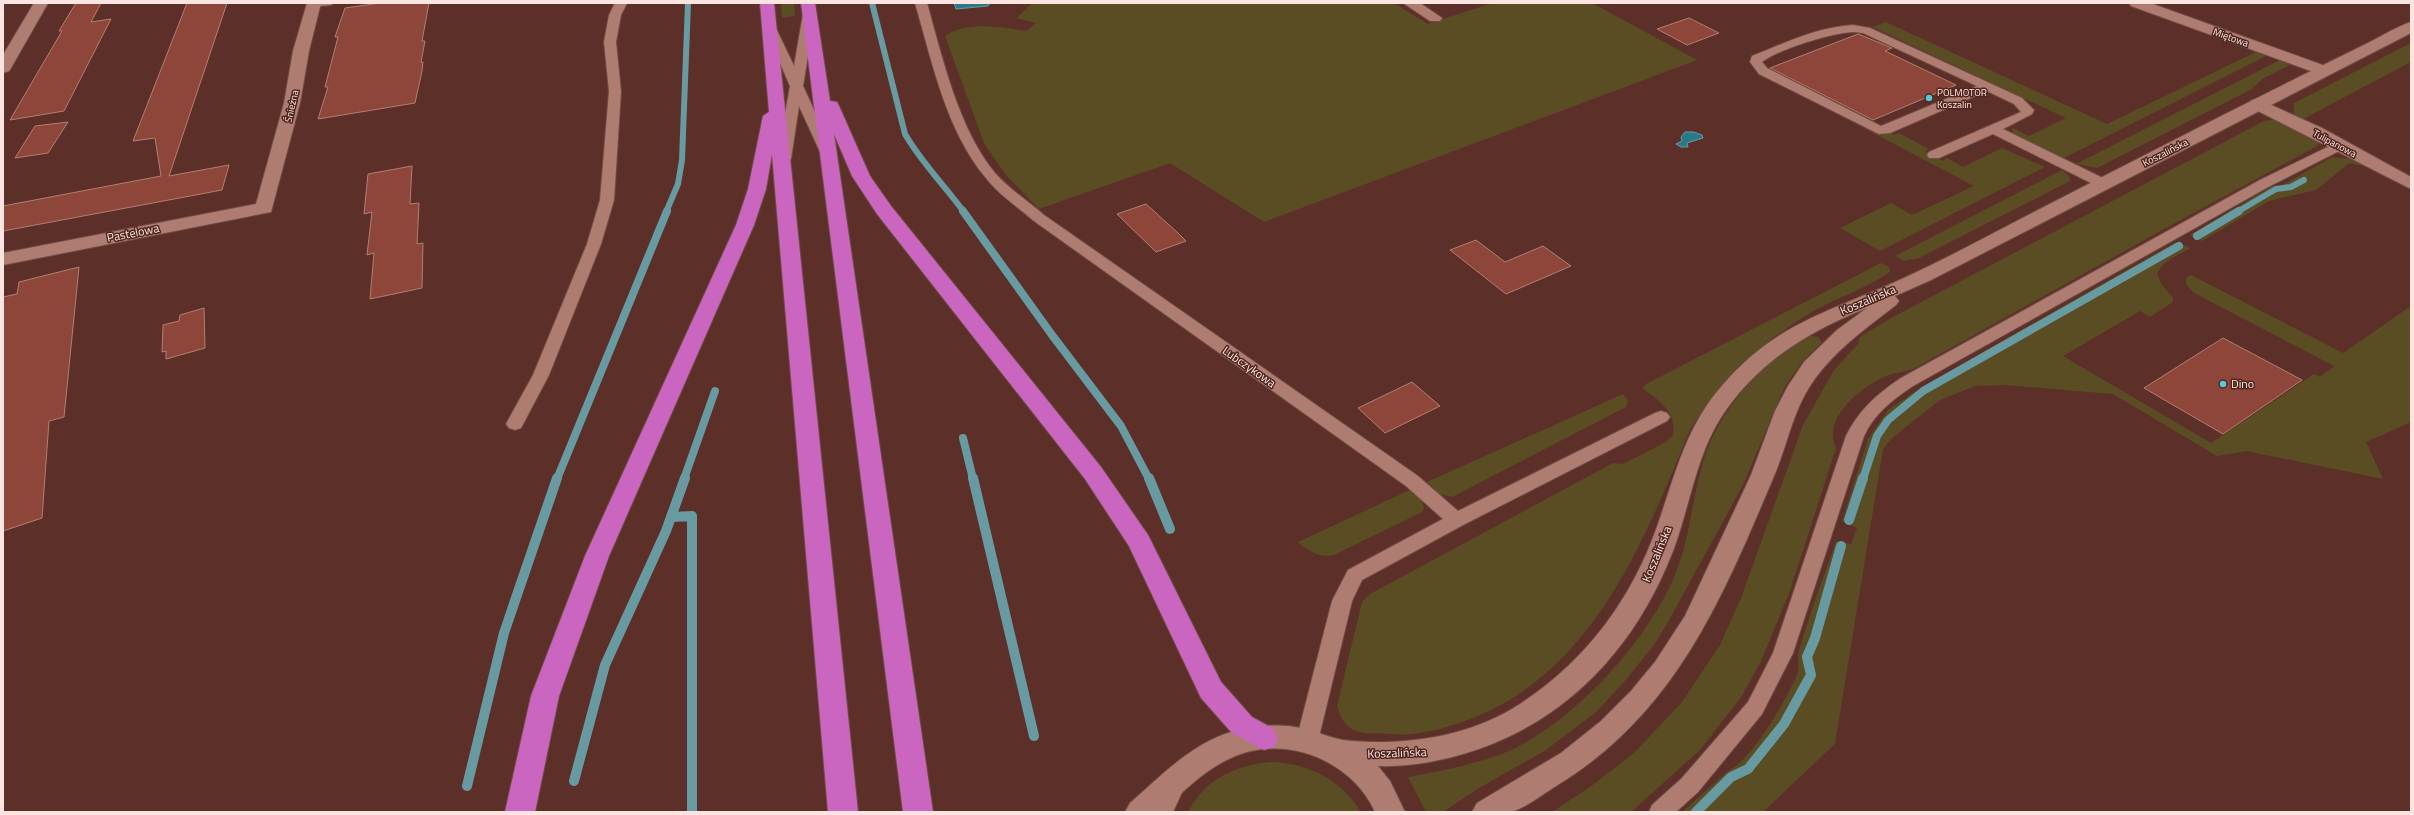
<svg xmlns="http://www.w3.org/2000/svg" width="2414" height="815" viewBox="0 0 2414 815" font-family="'Titillium Web',sans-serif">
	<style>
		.green { fill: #5a4d24 }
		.water { fill: #287a88; stroke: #689aa2 }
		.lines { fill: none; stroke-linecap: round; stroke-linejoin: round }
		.stream-far2 { stroke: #689aa2; stroke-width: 6 }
		.stream-far1 { stroke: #689aa2; stroke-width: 8 }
		.stream { stroke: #689aa2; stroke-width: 10 }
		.building { fill: #8d4639; stroke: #b27f74 }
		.service-casing { stroke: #704c45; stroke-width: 2 }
		.minor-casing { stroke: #704c45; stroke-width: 2 }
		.secondary-casing { stroke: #704c45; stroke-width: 2 }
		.motorway-casing { stroke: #704c45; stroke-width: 2 }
		.service { fill: #af7c72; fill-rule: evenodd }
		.minor { fill: #af7c72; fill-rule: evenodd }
		.secondary { fill: #af7c72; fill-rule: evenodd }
		.motorway { fill: #ca66bf; fill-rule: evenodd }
		.poi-dot { fill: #55cadf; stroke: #50261e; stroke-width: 1.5 }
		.labels { text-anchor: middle; stroke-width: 3; stroke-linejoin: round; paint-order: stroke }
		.far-street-label { font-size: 10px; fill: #fce5e0; stroke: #50261e }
		.far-poi-label { font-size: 10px; fill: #fce5e0; stroke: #50261e; text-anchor: start }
		.street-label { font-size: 12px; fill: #fce5e0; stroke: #50261e }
		.poi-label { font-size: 12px; fill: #fce5e0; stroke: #50261e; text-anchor: start }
	</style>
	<rect width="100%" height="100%" fill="#5c3028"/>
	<!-- green -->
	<g class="green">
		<path d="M 781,3 L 794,3 L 795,16 L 782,18 Z"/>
		<path d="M 1032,3 L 1394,3 L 1428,24 L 1492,3 L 1592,3 L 1697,60 L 1264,222 L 1170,163 L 1039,209 L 1005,174 L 984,143 L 945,36 C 968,21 1000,27 1026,31 L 1036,23 L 1017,18 Z"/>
		<path d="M 1886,22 L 2107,124 L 2258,51 L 2268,55 L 2064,158 L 2014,134 L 2012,130 L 2013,128 L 2029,136 L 2066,118 L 1873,27 Z"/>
		<path d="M 2411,43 L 2411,62 L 2303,119 L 2294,114 L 2294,103 Z"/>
		<path d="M 2280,60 L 2290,65 L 2262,79 L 2252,89 L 2097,168 L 2076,164 Z"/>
		<path d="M 1759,71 L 1882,135 L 1889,132 L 1894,135 L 1899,133 L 1929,149 L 1925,151 L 1943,161 L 1947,158 L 1963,167 L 2002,148 L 2045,167 L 1880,251 L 1840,228 L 1891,203 L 1912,215 L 1974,186 L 1757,72 Z"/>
		<path d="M 2272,120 C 2286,123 2314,131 2319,145 L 2164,229 L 1913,369 C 1904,372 1894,373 1886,376 C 1862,386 1821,419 1836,448 L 1790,591 L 1761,661 L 1742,696 L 1700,750 L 1631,812 L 1552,812 L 1590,787 L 1634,753 L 1682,702 L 1720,645 L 1741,598 L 1803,425 L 1834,370 L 1858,344 L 1860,337 L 1891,318 L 2264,121 Z"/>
		<path d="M 2332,157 L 2350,159 L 2365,166 L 2349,163 L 2316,190 L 2269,201 L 2202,241 L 2190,235 L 2272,186 L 2283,185 Z"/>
		<path d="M 2062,170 L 2069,176 L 2070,181 L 1919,258 L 1904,261 L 1895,256 Z"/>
		<path d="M 2176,242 L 2190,248 C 2179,255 2162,261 2157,274 L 2162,285 L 2173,298 L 2173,302 L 2150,317 L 2140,311 L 2063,356 L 2211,443 L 2314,374 L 2320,377 L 2334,366 L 2194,293 L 2186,284 L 2186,278 L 2191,275 L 2343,353 L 2411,306 L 2411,422 L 2366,442 L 2383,479 L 2247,451 L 2217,456 L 2113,394 L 2005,385 L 1975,386 L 1940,400 L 1892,438 L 1883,449 L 1835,744 L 1763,812 L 1682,812 L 1728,771 C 1752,760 1786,700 1797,675 C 1800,668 1797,659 1799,651 C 1809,614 1824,577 1836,541 L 1851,544 L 1857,528 L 1842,521 L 1868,439 L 1888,410 L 1910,395 L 1995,345 Z"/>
		<path d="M 1881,263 L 1889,267 L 1890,272 C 1864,290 1832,299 1805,316 C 1758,346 1717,383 1689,432 C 1642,546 1590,678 1462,722 C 1440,730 1415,736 1392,734 C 1365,733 1346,738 1337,706 L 1362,602 L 1370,594 L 1613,463 L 1623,464 L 1664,443 L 1673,435 C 1677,412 1659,400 1642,388 L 1646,384 Z"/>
		<path d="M 1810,336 L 1818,337 L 1822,342 L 1802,362 L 1784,388 L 1743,485 L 1668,622 L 1654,645 L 1624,682 L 1596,712 L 1546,750 L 1479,788 L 1443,812 L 1426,812 L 1408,777 C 1441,771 1473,765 1504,753 C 1572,725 1653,637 1678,567 C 1691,531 1693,492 1705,456 C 1722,406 1764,361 1810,336 Z"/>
		<path d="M 1623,394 L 1628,401 L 1626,407 L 1452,497 L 1439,494 L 1427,482 Z"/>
		<path d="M 1412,489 L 1422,501 L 1424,508 L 1422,512 L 1334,555 C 1319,558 1310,552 1298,542 Z"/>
		<path d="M 1273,762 C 1310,764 1341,780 1361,812 L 1188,812 C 1205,779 1237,764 1273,762 Z"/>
	</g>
	<!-- water -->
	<g class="water">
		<path d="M 954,3 L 990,3 L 988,6 L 956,9 Z"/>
		<path d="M 1685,132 L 1694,132 L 1702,135 L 1703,138 L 1687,143 L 1688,147 L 1681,147 L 1676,144 L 1682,141 L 1681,137 Z"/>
	</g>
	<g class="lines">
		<!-- stream-far2 -->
		<g class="stream-far2">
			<path d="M 872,3 L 905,134 C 921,162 945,186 964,212"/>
			<path d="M 666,212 L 678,184 L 682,160 L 688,3"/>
			<path d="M 2237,212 L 2276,189 L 2291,187 L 2304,180"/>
		</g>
		<!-- stream-far1 -->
		<g class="stream-far1">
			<path d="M 963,211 L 1052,335 L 1121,426 L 1149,479"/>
			<path d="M 2197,236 L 2239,211"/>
			<path d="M 963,438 L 973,479"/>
			<path d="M 557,479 L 667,211"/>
			<path d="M 684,479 L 715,391"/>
			<path d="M 1863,479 L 1877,436 L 1888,420 L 1923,391 L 2179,246"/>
		</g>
		<!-- stream -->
		<g class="stream">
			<path d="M 973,478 L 1034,736"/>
			<path d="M 1149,478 L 1170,529"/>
			<path d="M 672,517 L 692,516 L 692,812"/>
			<path d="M 1849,520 L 1863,478"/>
			<path d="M 574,781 L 605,665 L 666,531 L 685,478"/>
			<path d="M 467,786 L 504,633 L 557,478"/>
			<path d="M 1696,812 L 1731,777 L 1748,769 L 1784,724 L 1811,675 L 1807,657 L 1815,638 L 1841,546"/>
		</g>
	</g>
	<!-- building -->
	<g class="building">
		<path d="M 76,3 L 101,3 L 91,22 L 111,19 L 64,111 L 10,120 L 62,31 L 59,31 Z"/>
		<path d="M 187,3 L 227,3 L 169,176 L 229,165 L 222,190 L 3,231 L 3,206 L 161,176 L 155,138 L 133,141 Z"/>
		<path d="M 380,3 L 429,3 L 422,41 L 425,41 L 421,62 L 423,62 L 422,71 L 415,103 L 318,119 L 328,87 L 325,87 L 338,37 L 335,37 L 345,8 Z"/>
		<path d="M 1689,18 L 1719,33 L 1687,45 L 1657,29 Z"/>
		<path d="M 1858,34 L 1892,48 L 1885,51 L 1956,85 L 1873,120 L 1770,68 Z"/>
		<path d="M 68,122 L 48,153 L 15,158 L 35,126 Z"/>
		<path d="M 412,166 L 410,204 L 419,203 L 417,244 L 423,243 L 422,288 L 370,299 L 374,253 L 367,255 L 372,212 L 364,214 L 368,174 Z"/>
		<path d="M 1146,204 L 1178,233 L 1186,241 L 1156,252 L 1117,214 Z"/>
		<path d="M 1476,240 L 1505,262 L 1543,246 L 1571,266 L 1506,294 L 1450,250 Z"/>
		<path d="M 79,267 L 64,417 L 49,421 L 42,518 L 3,531 L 3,297 L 17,294 L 19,282 Z"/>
		<path d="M 204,308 L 205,348 L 166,359 L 166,351 L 162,352 L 163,325 L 179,321 L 180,315 Z"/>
		<path d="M 2223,338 L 2302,380 L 2223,434 L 2144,388 Z"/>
		<path d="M 1412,382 L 1440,406 L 1385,433 L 1358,408 Z"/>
	</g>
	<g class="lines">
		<!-- service casing -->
		<g class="service-casing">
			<g id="service">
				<path d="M 310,3 L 333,3 L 331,5 L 310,7 Z"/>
				<path d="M 615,3 L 627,3 L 621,15 L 616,42 L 621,91 L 614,200 L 601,244 L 549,375 L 521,428 L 515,430 L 509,428 L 506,424 L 533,375 L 587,244 L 600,200 L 609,91 L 604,42 L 609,15 Z"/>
				<path d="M 915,3 L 927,3 C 942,57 959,130 995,173 C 1009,189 1028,201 1044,215 L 1418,476 L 1458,511 L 1655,413 L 1661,411 L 1667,413 L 1670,417 L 1667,421 L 1463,525 L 1362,580 L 1352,601 L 1318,741 L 1315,748 L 1307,750 L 1299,748 L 1296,741 L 1332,601 L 1348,570 L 1443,519 L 1406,486 L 1034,221 C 1018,207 999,195 986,178 C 946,131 932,61 915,3 Z"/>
				<path d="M 809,11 L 815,14 L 803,86 L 833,151 L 826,155 L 821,154 L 799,106 L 791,159 L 784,163 L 777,159 L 790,86 L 763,24 L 769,21 L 773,22 L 794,66 L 803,14 Z"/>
				<path d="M 1853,25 L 1870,28 L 2022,98 L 2034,110 L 2032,114 L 2003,129 L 2109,181 L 2111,184 L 2109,187 L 2099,187 L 1993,134 L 1939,158 L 1929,158 L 1927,155 L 1929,152 L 2021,112 L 2014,104 L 1987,91 L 1890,133 L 1879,134 L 1759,74 L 1750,62 L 1752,56 C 1785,43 1817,27 1853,25 ZM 1853,32 L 1863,33 L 1977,86 L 1881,126 L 1767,68 L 1762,62 C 1779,49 1831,33 1853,32 Z"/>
				<path d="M 2340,141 L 2345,142 L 2347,145 L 2345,148 L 2270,186 L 1913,386 C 1892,400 1875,413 1864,436 L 1793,653 L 1762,714 L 1698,792 L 1676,812 L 1649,812 L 1652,805 L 1682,778 L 1748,702 L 1773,653 L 1846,436 C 1859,410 1877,394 1901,378 L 2260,180 Z"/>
				<path d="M 1173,778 L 1181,781 L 1184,788 L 1173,812 L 1151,812 L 1165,781 Z"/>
			</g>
		</g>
		<!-- minor casing -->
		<g class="minor-casing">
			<g id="minor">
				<path d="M 34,3 L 48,3 L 11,68 L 9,71 L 3,73 L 3,55 Z"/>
				<path d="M 307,3 L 321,3 L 309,51 L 300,103 L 271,212 L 3,265 L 3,253 L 256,204 L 284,103 L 293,51 Z"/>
				<path d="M 1403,3 L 1420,3 L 1442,18 L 1440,21 L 1430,21 Z"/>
				<path d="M 2129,3 L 2150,3 L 2331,68 L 2333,71 L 2331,74 L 2319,74 L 2131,6 Z"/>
				<path d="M 2258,99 L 2322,128 L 2411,177 L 2411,189 L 2252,108 L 2250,104 L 2252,100 Z"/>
			</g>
		</g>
		<!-- secondary casing -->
		<g class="secondary-casing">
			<path id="secondary" d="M 2411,22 L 2411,33 L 1931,280 L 1895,296 L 1899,301 L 1896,305 C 1865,329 1832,352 1810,386 C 1792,414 1787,446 1774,476 C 1722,599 1675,714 1556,786 C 1543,794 1528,806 1514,811 C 1503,815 1484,812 1472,812 L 1477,803 L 1561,753 L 1601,721 L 1631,691 L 1655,662 L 1685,616 L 1751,475 L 1775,411 L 1788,386 L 1804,362 L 1837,330 L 1867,308 C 1808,331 1755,364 1720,419 C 1696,457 1689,509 1673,551 C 1635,649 1565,724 1463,754 C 1436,762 1407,767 1378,766 L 1390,781 L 1405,812 L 1375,812 C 1352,760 1284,733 1231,758 C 1204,770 1183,792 1161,812 L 1125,812 L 1130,803 C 1162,775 1192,743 1234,731 C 1257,725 1282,723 1305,729 C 1318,732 1331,738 1343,740 C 1402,747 1470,737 1520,704 C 1587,660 1632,599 1658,524 C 1675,475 1686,427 1721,387 C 1777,321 1831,312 1904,278 C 1950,257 1995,232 2040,209 C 2127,164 2215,119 2303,75 C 2325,64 2346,54 2368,43 C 2382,36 2396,27 2411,22 Z"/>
		</g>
		<!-- motorway casing -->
		<g class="motorway-casing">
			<g id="motorway">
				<path d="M 760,3 L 774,3 L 858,812 L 828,812 L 772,154 L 766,189 L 754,225 L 609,556 L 559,696 L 535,812 L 505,812 L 531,696 L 585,556 L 736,225 L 748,189 L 763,116 L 769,112 Z"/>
				<path d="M 801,3 L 815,3 L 830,101 L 837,102 L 839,106 L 870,176 L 891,206 L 1101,467 L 1148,535 L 1221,682 L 1252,717 L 1274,729 L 1278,738 L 1274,747 L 1264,750 L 1232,733 L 1201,698 L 1129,546 L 1085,479 L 877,214 L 852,176 L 834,134 L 933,812 L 903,812 Z"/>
			</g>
		</g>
		<!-- service -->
		<use href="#service" class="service"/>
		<!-- minor -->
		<use href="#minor" class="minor"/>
		<!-- secondary -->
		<use href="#secondary" class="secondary"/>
		<!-- motorway -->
		<use href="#motorway" class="motorway"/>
	</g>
	<!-- markers -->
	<g class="poi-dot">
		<circle cx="1929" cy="98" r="4"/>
		<circle cx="2223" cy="384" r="4"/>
	</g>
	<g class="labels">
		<!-- far-street labels -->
		<g class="far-street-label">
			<text transform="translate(2231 37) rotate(20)" y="4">Miętowa</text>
			<text transform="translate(291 106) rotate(-77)" y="4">Śnieżna</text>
			<text transform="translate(2335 143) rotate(28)" y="4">Tulipanowa</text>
			<text transform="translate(2165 152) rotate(-27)" y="4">Koszalińska</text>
		</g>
		<!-- far-poi labels -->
		<g class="far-poi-label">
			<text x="1937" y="96">POLMOTOR<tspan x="1937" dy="12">Koszalin</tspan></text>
		</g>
		<!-- street labels -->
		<g class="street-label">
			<text transform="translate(133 233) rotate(-11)" y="4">Pastelowa</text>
			<text transform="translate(1868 300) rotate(-23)" y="4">Koszalińska</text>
			<text transform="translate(1249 367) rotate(35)" y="4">Lubczykowa</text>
			<text transform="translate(1657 554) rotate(-68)" y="4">Koszalińska</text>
			<text transform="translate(1397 753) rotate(-2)" y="4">Koszalińska</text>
		</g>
		<!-- poi labels -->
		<g class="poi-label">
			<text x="2231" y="388">Dino</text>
		</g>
	</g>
	<!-- border -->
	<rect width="2414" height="815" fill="none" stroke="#fce5e0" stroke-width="8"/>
</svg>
